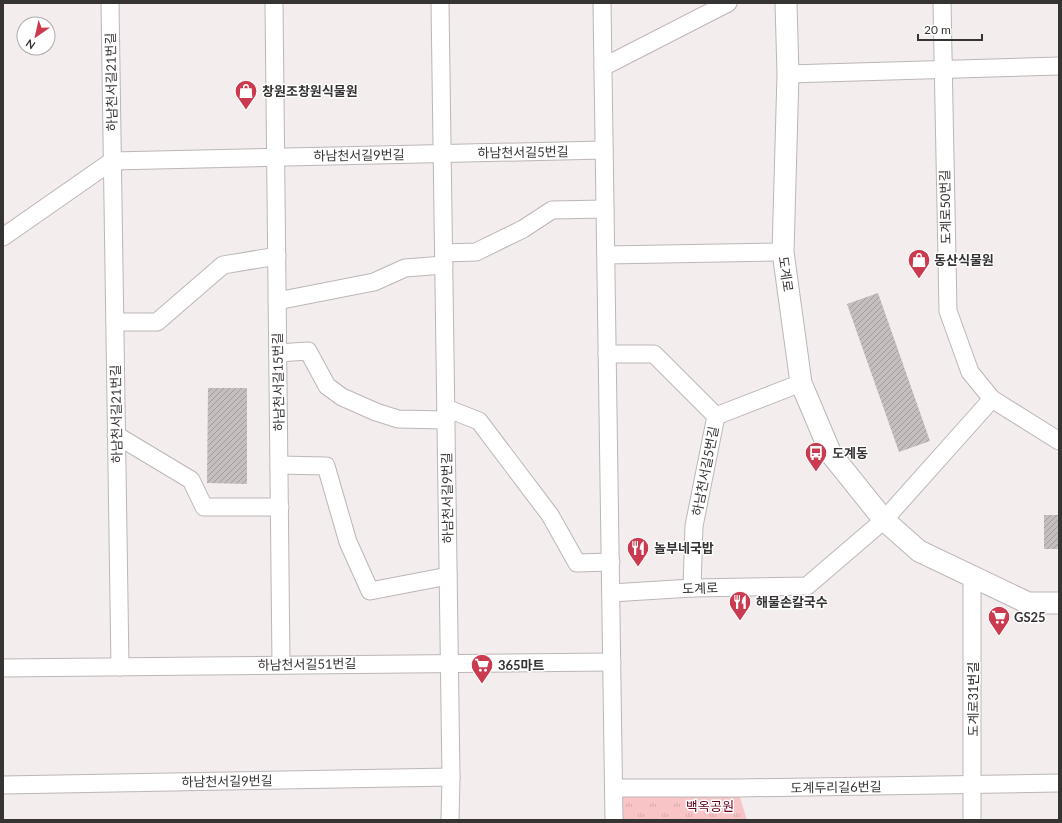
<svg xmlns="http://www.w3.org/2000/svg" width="1062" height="823" viewBox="0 0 1062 823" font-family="Lato,'Noto Sans KR',sans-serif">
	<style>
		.grass { fill: url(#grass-tufts) }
		.building { fill: url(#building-hatch) }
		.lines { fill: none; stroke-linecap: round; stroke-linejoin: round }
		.minor-casing { stroke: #bdb6b6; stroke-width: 19 }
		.tertiary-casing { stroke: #bdb6b6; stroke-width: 23 }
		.minor { stroke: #fff; stroke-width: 17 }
		.tertiary { stroke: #fff; stroke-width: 21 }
		.labels { text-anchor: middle; stroke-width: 3; stroke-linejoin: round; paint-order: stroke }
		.street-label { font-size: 13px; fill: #363333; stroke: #fff }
		.poi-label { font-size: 13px; font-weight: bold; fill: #363333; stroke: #fff; text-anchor: start }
		.park-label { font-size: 13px; fill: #6a021c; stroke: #fff }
	</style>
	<defs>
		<pattern id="grass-tufts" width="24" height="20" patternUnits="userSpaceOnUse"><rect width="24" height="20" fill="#f9c4c5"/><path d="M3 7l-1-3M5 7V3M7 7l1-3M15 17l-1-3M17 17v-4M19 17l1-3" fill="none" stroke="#d6a9aa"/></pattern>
		<pattern id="building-hatch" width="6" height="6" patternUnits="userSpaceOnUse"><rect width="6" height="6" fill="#c6bebe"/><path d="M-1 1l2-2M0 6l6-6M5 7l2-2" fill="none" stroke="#a29b9b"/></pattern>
	</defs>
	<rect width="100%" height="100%" fill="#f4eded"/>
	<!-- grass -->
	<path class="grass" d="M 738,791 L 747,820 L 621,820 L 622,793 Z"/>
	<!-- building -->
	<g class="building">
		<path d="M 878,293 L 930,441 L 899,452 L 847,304 Z"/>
		<path d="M 208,388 L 247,388 L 247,484 L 207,483 Z"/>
		<rect x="1044" y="515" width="15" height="34"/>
	</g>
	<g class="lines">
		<!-- minor casing -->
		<g class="minor-casing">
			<g id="minor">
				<path d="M 110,3 L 120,667"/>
				<path d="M 274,3 L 281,665"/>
				<path d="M 440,3 L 451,777 L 450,820"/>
				<path d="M 602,3 L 614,820"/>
				<path d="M 942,3 L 948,311 L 970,372 L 992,399 L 1059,441"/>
				<path d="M 603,67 L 728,3"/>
				<path d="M 788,74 L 1059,66"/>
				<path d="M 3,237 L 112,161 L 604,150"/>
				<path d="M 444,253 L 476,252 L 523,229 L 552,210 L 605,209"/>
				<path d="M 606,255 L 783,252"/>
				<path d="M 277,301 L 374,282 L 405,268 L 444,265"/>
				<path d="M 115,322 L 157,322 L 223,265 L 277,256"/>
				<path d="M 278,353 L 308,351 L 327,386 L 342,397 L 376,412 L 398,419 L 446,420"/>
				<path d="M 607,354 L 654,354 L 716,416 L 694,526 L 692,588"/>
				<path d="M 446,408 L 479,421 L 550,515 L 577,563 L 611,562"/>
				<path d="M 716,416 L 801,383"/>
				<path d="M 116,435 L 191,480 L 204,507 L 280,507"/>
				<path d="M 279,465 L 326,466 L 348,542 L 370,591 L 448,576"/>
				<path d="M 611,593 L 692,588 L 807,586 L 884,520 L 992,399"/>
				<path d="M 3,668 L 612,662"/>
				<path d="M 3,785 L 451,777"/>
				<path d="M 614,788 L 739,788 L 1059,783"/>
				<path d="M 972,820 L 972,578"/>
			</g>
		</g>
		<!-- tertiary casing -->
		<g class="tertiary-casing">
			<path id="tertiary" d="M 786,3 L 788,74 L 783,252 L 801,383 L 831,454 L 884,520 L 919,551 L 1028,603 L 1059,603"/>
		</g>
		<!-- minor -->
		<use href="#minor" class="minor"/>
		<!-- tertiary -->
		<use href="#tertiary" class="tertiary"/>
	</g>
	<!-- icons -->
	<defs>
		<g id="shop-pin" transform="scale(1.15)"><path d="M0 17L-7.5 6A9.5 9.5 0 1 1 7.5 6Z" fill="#cb3b50" stroke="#fff"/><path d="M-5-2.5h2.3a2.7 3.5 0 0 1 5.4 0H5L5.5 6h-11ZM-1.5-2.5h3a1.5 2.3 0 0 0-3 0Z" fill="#fff"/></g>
		<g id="bus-pin" transform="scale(1.15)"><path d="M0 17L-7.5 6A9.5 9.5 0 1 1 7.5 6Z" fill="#cb3b50" stroke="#fff"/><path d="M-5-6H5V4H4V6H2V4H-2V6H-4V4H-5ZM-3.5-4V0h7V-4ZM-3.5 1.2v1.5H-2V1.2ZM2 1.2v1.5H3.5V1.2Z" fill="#fff"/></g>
		<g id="restaurant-pin" transform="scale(1.15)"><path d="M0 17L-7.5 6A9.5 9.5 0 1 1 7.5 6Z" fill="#cb3b50" stroke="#fff"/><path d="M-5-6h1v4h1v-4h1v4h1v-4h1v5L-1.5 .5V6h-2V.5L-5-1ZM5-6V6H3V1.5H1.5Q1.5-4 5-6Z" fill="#fff"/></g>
		<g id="supermarket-pin" transform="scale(1.15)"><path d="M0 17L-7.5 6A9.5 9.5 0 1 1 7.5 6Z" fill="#cb3b50" stroke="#fff"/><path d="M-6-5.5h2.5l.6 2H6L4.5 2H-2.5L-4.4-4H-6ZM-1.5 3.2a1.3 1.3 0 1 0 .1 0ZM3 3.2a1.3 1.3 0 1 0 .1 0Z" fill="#fff"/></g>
	</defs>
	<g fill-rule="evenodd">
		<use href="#shop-pin" x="246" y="91"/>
		<use href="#shop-pin" x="919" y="260"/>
		<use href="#bus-pin" x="816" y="453"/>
		<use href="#restaurant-pin" x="638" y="548"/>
		<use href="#restaurant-pin" x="740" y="602"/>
		<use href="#supermarket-pin" x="999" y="617"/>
		<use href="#supermarket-pin" x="482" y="665"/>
	</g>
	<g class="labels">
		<!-- street labels -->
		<g class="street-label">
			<text transform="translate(111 82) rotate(-91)" y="5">하남천서길21번길</text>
			<text transform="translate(523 152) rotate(-1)" y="5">하남천서길5번길</text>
			<text transform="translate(359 155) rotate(-1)" y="5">하남천서길9번길</text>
			<text transform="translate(945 207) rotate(-91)" y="5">도계로50번길</text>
			<text transform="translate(786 274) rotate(82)" y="5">도계로</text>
			<text transform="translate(278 382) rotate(-91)" y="5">하남천서길15번길</text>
			<text transform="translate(116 414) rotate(-91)" y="5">하남천서길21번길</text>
			<text transform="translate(705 471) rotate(-79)" y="5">하남천서길5번길</text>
			<text transform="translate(447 498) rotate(-91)" y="5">하남천서길9번길</text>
			<text transform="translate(700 588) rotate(-2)" y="5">도계로</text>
			<text transform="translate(307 664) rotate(-1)" y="5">하남천서길51번길</text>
			<text transform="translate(973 699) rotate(-90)" y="5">도계로31번길</text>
			<text transform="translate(227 781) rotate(-1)" y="5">하남천서길9번길</text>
			<text transform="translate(836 787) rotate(-1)" y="5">도계두리길6번길</text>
		</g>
		<!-- poi labels -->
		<g class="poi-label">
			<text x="262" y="96">창원조창원식물원</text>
			<text x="934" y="265">동산식물원</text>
			<text x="832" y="458">도계동</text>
			<text x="654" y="553">놀부네국밥</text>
			<text x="756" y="607">해물손칼국수</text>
			<text x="1014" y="622">GS25</text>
			<text x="498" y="670">365마트</text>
		</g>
		<!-- park labels -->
		<g class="park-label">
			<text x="710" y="811">백옥공원</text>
		</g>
	</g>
	<!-- border -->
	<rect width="1062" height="823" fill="none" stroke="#363333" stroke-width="8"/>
	<!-- north arrow -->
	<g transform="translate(36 36) rotate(214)"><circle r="19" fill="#ffffff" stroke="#afadad"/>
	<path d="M0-3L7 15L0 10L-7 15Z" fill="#cb3b50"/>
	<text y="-6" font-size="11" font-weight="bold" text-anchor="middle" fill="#363333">N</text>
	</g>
	<!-- scale -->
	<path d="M918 34v6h64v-6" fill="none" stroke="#363333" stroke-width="2"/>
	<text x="924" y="34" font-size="12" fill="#363333" stroke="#ffffff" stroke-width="3" paint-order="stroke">20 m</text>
</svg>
